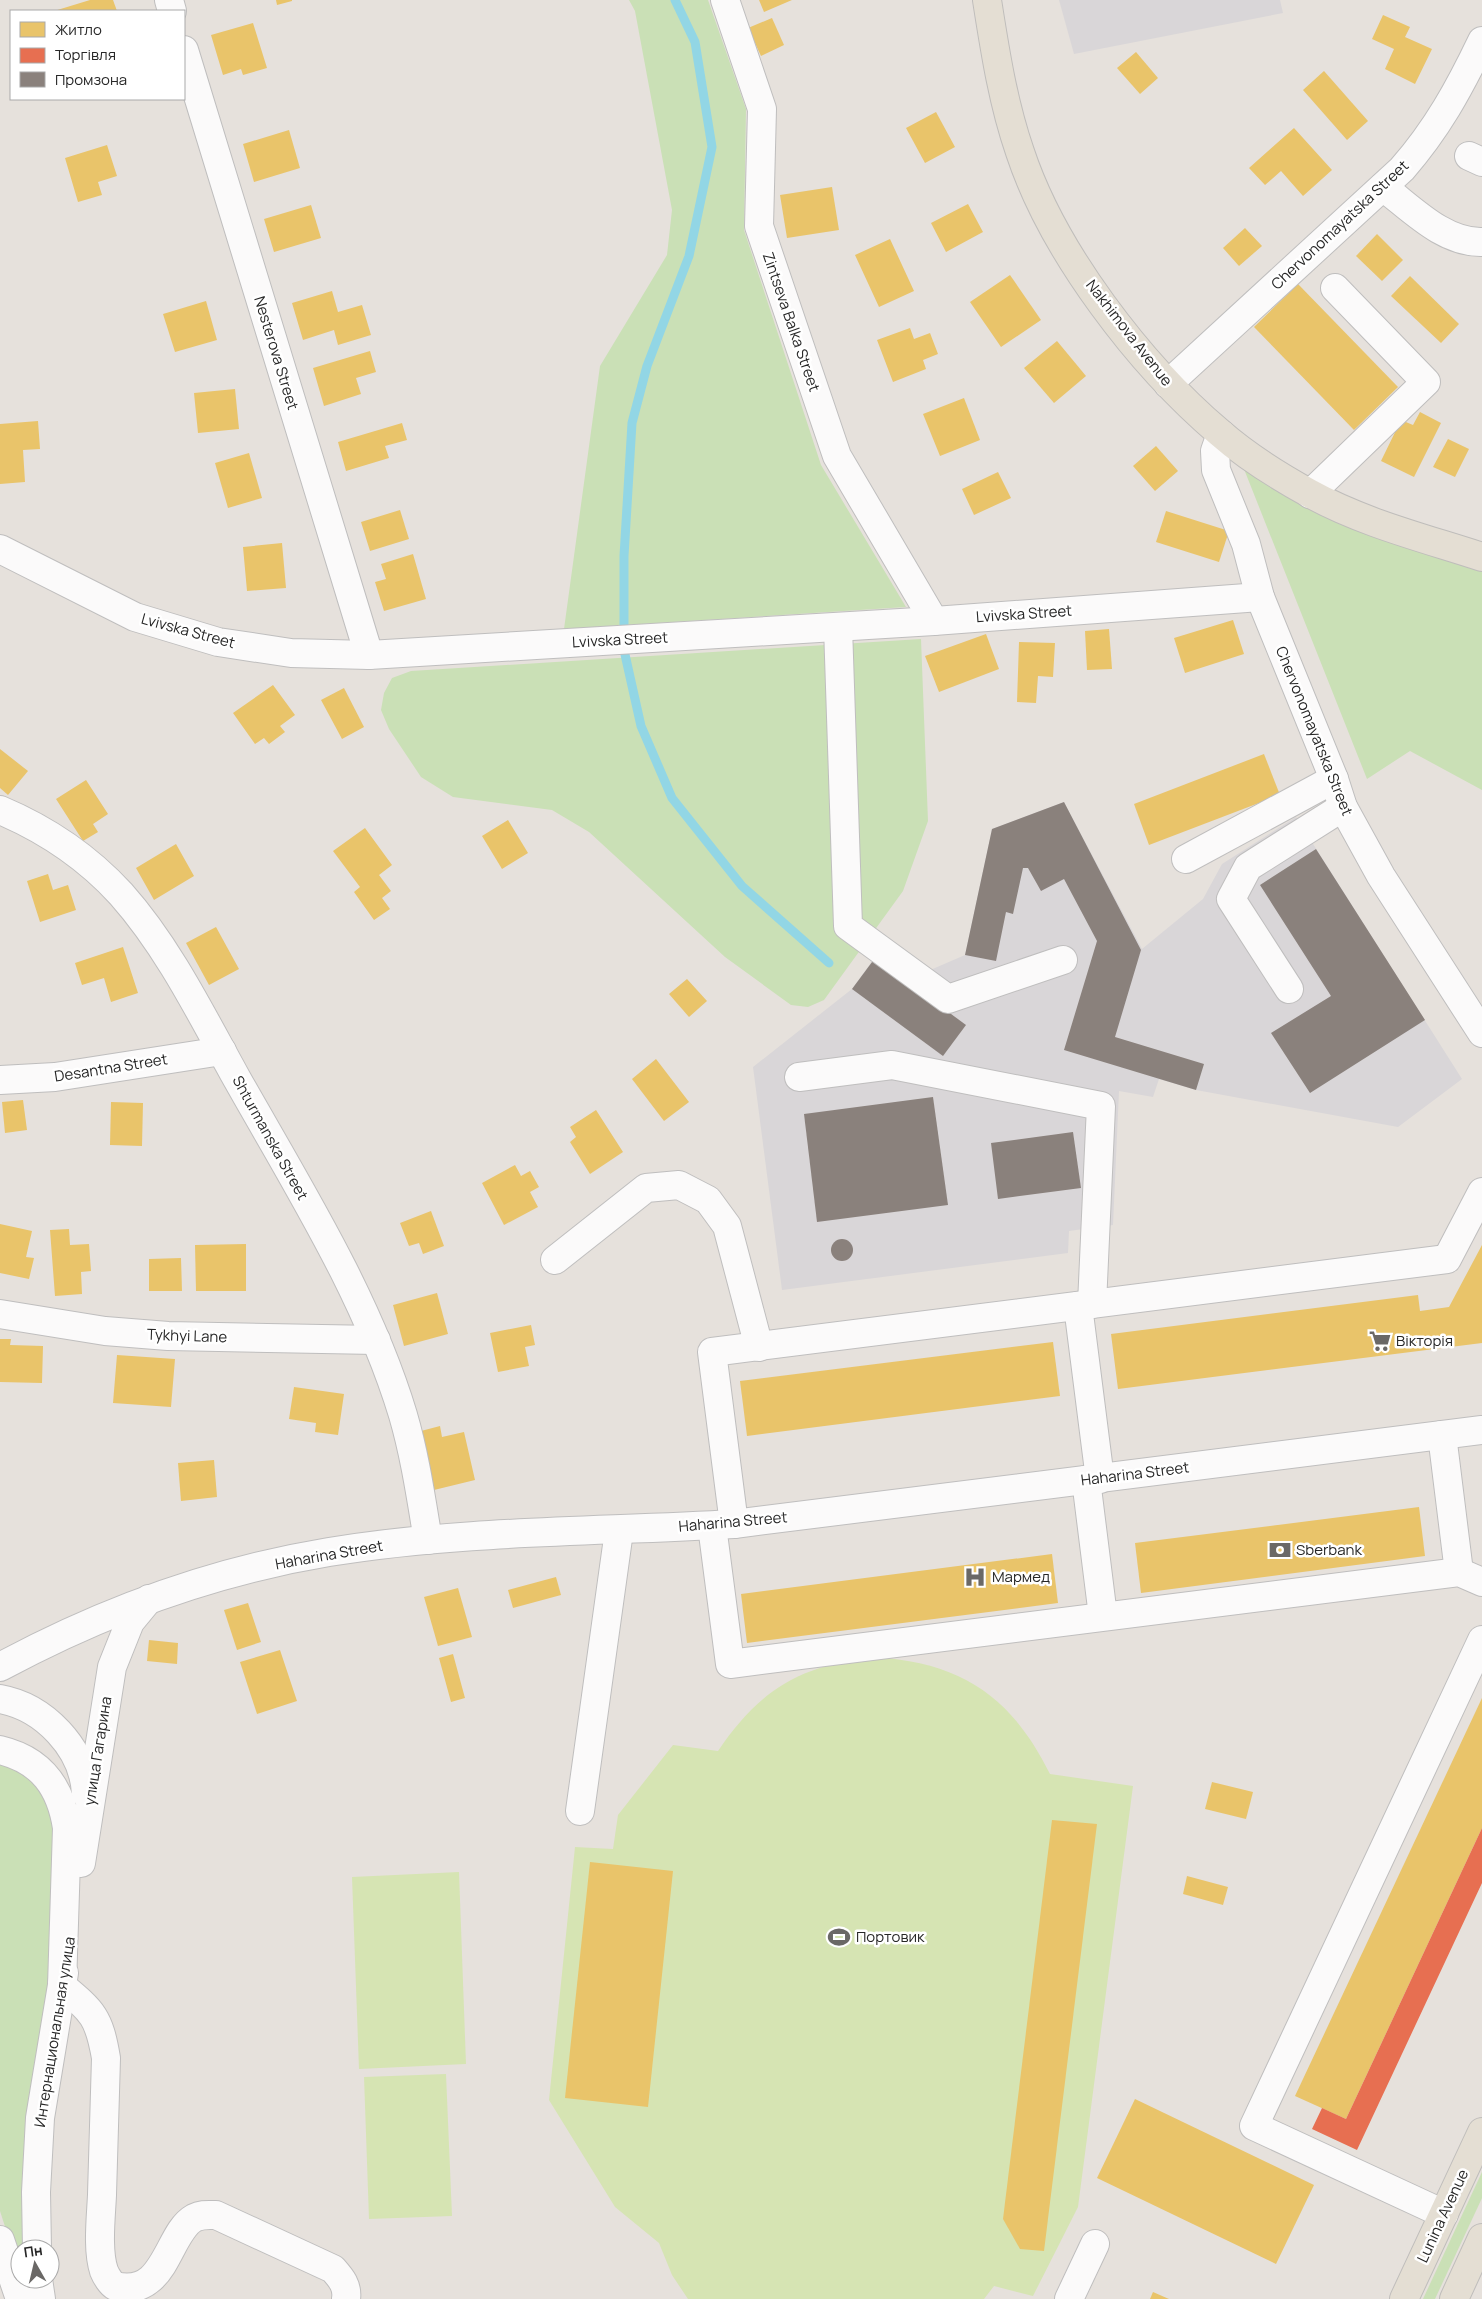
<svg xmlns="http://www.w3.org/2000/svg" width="1482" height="2299" viewBox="0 0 1482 2299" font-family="Manrope,sans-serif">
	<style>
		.industrial { fill: #d9d6d8 }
		.green { fill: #cae0b6 }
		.pitch { fill: #d6e4b3 }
		.homes { fill: #e9c46a }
		.shops { fill: #e76f51 }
		.industry { fill: #8a817c }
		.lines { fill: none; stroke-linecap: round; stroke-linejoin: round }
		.stream { stroke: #92d6e5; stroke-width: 9 }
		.minor-casing { stroke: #bfbebe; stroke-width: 30 }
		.major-casing { stroke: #bfbdbb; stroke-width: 30 }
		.minor { stroke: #fbfafa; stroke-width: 28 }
		.major { stroke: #e4ded3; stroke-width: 28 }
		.labels { text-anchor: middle; stroke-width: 5; stroke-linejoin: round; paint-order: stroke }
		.street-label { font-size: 15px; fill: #272727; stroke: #fff }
		.poi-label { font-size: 15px; fill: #272727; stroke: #fff; text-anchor: start }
	</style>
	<rect width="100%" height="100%" fill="#e6e1dc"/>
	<!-- industrial -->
	<g class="industrial">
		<path d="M 1059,0 L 1280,0 L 1283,13 L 1074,54 Z"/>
		<path d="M 1064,802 L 1142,949 L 1203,899 L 1222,864 L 1296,817 L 1462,1079 L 1398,1127 L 1196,1090 L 1159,1079 L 1153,1097 L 1119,1091 L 1113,1225 L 1069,1231 L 1068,1253 L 782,1290 L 753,1067 L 852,989 L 881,949 L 928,971 L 965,955 L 992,829 Z"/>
	</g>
	<!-- green -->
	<g class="green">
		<path d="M 629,0 L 708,0 L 746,109 L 744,230 L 821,465 L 906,607 L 564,629 L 600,366 L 667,255 L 672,210 L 635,11 Z"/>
		<path d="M 1240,459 L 1482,569 L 1482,790 L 1410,751 L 1367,779 Z"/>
		<path d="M 921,639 L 928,821 L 903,891 L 824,1000 L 808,1007 L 791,1005 L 725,957 L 589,832 L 552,810 L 453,797 L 421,777 L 389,729 L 381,710 L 384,693 L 392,678 L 411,671 Z"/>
		<path d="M 0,1761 L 22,1771 L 46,1796 L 56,1828 L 51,1985 L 28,2249 L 20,2249 L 20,2273 L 0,2211 Z"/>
		<path d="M 1482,2172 L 1482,2198 L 1435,2299 L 1423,2299 Z"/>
	</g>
	<!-- pitch -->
	<g class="pitch">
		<path d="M 875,1657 C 962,1663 1011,1696 1050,1774 L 1133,1786 L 1078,2207 L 1033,2296 L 994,2286 L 984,2299 L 688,2299 L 672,2275 L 659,2243 L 615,2207 L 549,2100 L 575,1847 L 613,1849 L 618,1815 L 673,1745 L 718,1751 C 760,1689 801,1665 875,1657 Z"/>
		<path d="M 459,1872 L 466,2064 L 359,2069 L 352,1877 Z"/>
		<path d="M 446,2074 L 452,2216 L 369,2219 L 364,2077 Z"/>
	</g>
	<!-- homes -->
	<g class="homes">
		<path d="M 90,0 L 113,0 L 117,11 L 54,11 Z"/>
		<path d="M 276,0 L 292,0 L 292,1 L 277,5 Z"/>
		<path d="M 759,0 L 792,0 L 764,12 Z"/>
		<path d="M 1383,15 L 1410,27 L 1405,37 L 1432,49 L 1415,84 L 1385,69 L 1394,49 L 1372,39 Z"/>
		<path d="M 772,18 L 784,45 L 761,56 L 748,28 Z"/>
		<path d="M 253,23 L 267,68 L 243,75 L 241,69 L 223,75 L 211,35 Z"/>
		<path d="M 1136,52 L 1158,78 L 1140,94 L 1117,68 Z"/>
		<path d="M 1324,71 L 1368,121 L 1347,140 L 1303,90 Z"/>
		<path d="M 936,112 L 955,147 L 925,163 L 906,128 Z"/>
		<path d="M 1294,128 L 1332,170 L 1303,196 L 1281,171 L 1265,185 L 1249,168 Z"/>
		<path d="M 289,130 L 300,168 L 254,182 L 243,144 Z"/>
		<path d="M 107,145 L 117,176 L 98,182 L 102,195 L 78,202 L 65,158 Z"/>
		<path d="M 832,187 L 839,230 L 787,238 L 780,195 Z"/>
		<path d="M 968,204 L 983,232 L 946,252 L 931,223 Z"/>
		<path d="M 311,205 L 321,238 L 274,252 L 264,219 Z"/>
		<path d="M 1245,228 L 1262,246 L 1239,266 L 1223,248 Z"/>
		<path d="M 1377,234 L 1403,260 L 1382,281 L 1356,256 Z"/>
		<path d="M 890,239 L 914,291 L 879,307 L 855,255 Z"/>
		<path d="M 1010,275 L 1041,320 L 1001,347 L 970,302 Z"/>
		<path d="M 1410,276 L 1459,324 L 1441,343 L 1391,296 Z"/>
		<path d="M 1298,284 L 1398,387 L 1354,430 L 1254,327 Z"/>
		<path d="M 332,291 L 338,312 L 362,305 L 371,335 L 338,345 L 334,330 L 303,340 L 292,303 Z"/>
		<path d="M 206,301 L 217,340 L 175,352 L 163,314 Z"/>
		<path d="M 910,328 L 914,339 L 930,333 L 938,354 L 923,360 L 926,369 L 893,382 L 877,340 Z"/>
		<path d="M 1057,341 L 1086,376 L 1054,403 L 1024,368 Z"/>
		<path d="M 370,351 L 376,372 L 356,378 L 361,394 L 324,406 L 313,368 Z"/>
		<path d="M 235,389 L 239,429 L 198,433 L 194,393 Z"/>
		<path d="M 964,398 L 980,440 L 940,456 L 923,414 Z"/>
		<path d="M 1420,412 L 1441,423 L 1414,477 L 1381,461 L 1401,420 L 1413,425 Z"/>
		<path d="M 38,421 L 40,449 L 23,450 L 25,482 L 0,484 L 0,424 Z"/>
		<path d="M 402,423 L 407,440 L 385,446 L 389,458 L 346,471 L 338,442 Z"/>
		<path d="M 1448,439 L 1469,449 L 1455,477 L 1433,467 Z"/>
		<path d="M 1156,446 L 1178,471 L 1155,491 L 1133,466 Z"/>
		<path d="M 249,453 L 262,498 L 228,508 L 215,463 Z"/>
		<path d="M 998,472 L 1011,498 L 974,515 L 962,489 Z"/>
		<path d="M 400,510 L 409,539 L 370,551 L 361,522 Z"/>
		<path d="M 1166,511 L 1229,531 L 1219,562 L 1156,542 Z"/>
		<path d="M 282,543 L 286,588 L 247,591 L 243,547 Z"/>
		<path d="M 413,554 L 426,599 L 384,611 L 375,582 L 386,579 L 381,564 Z"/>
		<path d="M 1233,620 L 1244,654 L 1185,673 L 1174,638 Z"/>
		<path d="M 1109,629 L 1112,669 L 1087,670 L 1085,631 Z"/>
		<path d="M 986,634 L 999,669 L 939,692 L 925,656 Z"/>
		<path d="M 1019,642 L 1055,643 L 1053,677 L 1038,676 L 1036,703 L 1017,702 Z"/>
		<path d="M 273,685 L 295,715 L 280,726 L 285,732 L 269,744 L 264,738 L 255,744 L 233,713 Z"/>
		<path d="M 344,688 L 364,727 L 342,739 L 321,700 Z"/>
		<path d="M 0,749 L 28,771 L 8,795 L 0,788 Z"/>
		<path d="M 1264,754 L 1280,795 L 1149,845 L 1134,804 Z"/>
		<path d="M 86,780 L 108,814 L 93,824 L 98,832 L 83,841 L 56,799 Z"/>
		<path d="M 508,820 L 528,853 L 502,869 L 482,836 Z"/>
		<path d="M 365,828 L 392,865 L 379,875 L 391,891 L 382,898 L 390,909 L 374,920 L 354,892 L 360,887 L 333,851 Z"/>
		<path d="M 176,844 L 194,876 L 154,900 L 136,868 Z"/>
		<path d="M 48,874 L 53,890 L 68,885 L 76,910 L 40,922 L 27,881 Z"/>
		<path d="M 216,927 L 239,969 L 209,985 L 186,943 Z"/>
		<path d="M 123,947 L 138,993 L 111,1002 L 104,978 L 82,985 L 75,963 Z"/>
		<path d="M 687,979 L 707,1001 L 689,1017 L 669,994 Z"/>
		<path d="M 656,1059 L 689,1102 L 664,1121 L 632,1079 Z"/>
		<path d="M 23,1100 L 27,1130 L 5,1133 L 2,1102 Z"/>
		<path d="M 111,1102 L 143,1103 L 142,1146 L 110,1145 Z"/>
		<path d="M 596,1110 L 623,1152 L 590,1174 L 570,1142 L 576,1137 L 570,1127 Z"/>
		<path d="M 515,1165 L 521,1176 L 530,1171 L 539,1187 L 530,1192 L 538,1207 L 504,1225 L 482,1183 Z"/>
		<path d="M 431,1211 L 444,1246 L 423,1254 L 419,1243 L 409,1246 L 400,1223 Z"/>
		<path d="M 0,1224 L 32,1231 L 26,1257 L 34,1258 L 29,1279 L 0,1273 Z"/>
		<path d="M 69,1229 L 70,1245 L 89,1244 L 91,1271 L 81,1272 L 82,1294 L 55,1296 L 50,1230 Z"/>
		<path d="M 246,1244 L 246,1291 L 196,1291 L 195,1245 Z"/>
		<path d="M 1482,1245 L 1482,1343 L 1118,1389 L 1111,1334 L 1418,1295 L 1420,1311 L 1449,1307 Z"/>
		<path d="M 181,1258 L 182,1291 L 149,1291 L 149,1259 Z"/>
		<path d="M 437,1293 L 448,1334 L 404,1346 L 393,1305 Z"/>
		<path d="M 531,1325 L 535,1345 L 525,1347 L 529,1366 L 498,1372 L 490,1333 Z"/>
		<path d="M 0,1339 L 11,1339 L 10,1345 L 43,1346 L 42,1383 L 0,1382 Z"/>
		<path d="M 1053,1342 L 1060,1396 L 747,1436 L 740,1381 Z"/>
		<path d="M 117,1355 L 175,1359 L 171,1407 L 113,1403 Z"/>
		<path d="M 294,1387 L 344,1394 L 338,1435 L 315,1432 L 316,1423 L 289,1419 Z"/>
		<path d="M 440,1426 L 442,1437 L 464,1432 L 475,1480 L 434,1490 L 421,1431 Z"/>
		<path d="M 214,1460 L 217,1497 L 181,1501 L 178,1463 Z"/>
		<path d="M 1419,1507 L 1425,1556 L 1141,1593 L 1135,1543 Z"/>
		<path d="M 1052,1554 L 1058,1603 L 747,1643 L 741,1594 Z"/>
		<path d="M 556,1577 L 561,1595 L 513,1608 L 508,1590 Z"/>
		<path d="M 458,1588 L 472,1637 L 438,1646 L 424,1597 Z"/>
		<path d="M 248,1603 L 261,1642 L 237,1650 L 224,1610 Z"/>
		<path d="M 149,1640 L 178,1643 L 177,1664 L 147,1661 Z"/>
		<path d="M 280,1650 L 297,1701 L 257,1714 L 240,1662 Z"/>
		<path d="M 453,1654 L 465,1698 L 451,1702 L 439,1658 Z"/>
		<path d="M 1482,1698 L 1482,1828 L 1346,2119 L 1295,2096 Z"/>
		<path d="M 1212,1782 L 1253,1792 L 1246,1819 L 1205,1809 Z"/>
		<path d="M 1052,1820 L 1097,1824 L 1044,2251 L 1020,2249 L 1003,2219 Z"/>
		<path d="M 590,1862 L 673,1871 L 648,2107 L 565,2098 Z"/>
		<path d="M 1187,1876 L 1228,1887 L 1223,1905 L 1183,1894 Z"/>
		<path d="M 1135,2099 L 1314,2185 L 1276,2264 L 1097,2178 Z"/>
		<path d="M 1153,2292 L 1169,2299 L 1150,2299 Z"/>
	</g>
	<!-- shops -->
	<path class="shops" d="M 1482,1828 L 1482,1883 L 1357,2150 L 1312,2129 L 1322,2108 L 1346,2119 Z"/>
	<!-- industry -->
	<g class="industry">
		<path d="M 1064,802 L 1141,950 L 1115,1037 L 1204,1064 L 1196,1090 L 1064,1050 L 1097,941 L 1064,879 L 1041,891 L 1028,868 L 1023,868 L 1013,914 L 1006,912 L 996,961 L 965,955 L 992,829 Z"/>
		<path d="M 1316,849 L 1425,1020 L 1310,1093 L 1271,1033 L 1331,996 L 1260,885 Z"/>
		<path d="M 875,958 L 966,1025 L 943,1056 L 852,989 Z"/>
		<path d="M 933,1097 L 948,1205 L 817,1222 L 804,1114 Z"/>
		<path d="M 1073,1132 L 1081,1188 L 998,1199 L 991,1143 Z"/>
		<circle cx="842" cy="1250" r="11"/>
	</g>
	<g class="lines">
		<!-- stream -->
		<path class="stream" d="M 675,0 L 695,42 L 712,147 L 689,256 L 647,366 L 632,423 L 624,556 L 624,650 L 641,726 L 672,798 L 742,886 L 829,963"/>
		<!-- minor casing -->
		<g class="minor-casing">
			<g id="minor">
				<path d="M 169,0 L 172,11"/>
				<path d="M 725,0 L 762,109 L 759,226 L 837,456 L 934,621"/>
				<path d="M 184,50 L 369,655"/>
				<path d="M 1469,156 L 1482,162"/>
				<path d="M 1383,187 C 1412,209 1444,243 1482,242"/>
				<path d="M 1168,384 L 1402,169 C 1437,129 1459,89 1482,41"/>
				<path d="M 1221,434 L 1215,451 L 1216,470 L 1246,544 L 1260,597 L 1334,779 L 1343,807 L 1381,876 L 1482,1033"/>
				<path d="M 1310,494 L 1426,382 L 1335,288"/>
				<path d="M 0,549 L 135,617 L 218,642 L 291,653 L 369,655 L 934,621 L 1260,597"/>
				<path d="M 838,627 L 848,926 L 948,999 L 1063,960"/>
				<path d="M 0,810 C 45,829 88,858 121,894 C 169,948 202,1016 237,1079 C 298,1187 367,1296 403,1415 C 415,1456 421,1498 428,1540"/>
				<path d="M 1186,859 L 1334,779"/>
				<path d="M 1289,989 L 1231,899 L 1248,867 L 1343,807"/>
				<path d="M 799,1077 L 892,1065 L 1101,1106 L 1092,1304"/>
				<path d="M 0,1080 L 55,1077 L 222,1051"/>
				<path d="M 555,1260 L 646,1188 L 679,1185 L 708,1200 L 727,1226 L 759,1347"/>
				<path d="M 1078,1306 L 1100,1479"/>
				<path d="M 0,1314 L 105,1331 L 168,1336 L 376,1340"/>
				<path d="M 1442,1435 L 1459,1572"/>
				<path d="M 1086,1480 L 1103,1616"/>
				<path d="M 734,1524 L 712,1352 L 1447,1259 L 1482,1192"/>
				<path d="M 712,1526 L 730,1664 L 1459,1572 L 1482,1582"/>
				<path d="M 0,1667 C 102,1612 214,1571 329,1552 C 463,1530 599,1532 734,1524 L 1482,1430"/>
				<path d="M 0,1699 C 44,1707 84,1748 86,1794"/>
				<path d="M 0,1750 C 42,1760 61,1788 67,1828 L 62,1986 C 93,2012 99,2017 106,2058 C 105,2103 103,2149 102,2195 C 101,2217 97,2250 104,2271 C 106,2276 111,2284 115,2286 C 166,2299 167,2233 194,2218 C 202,2214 208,2215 216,2215 L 333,2269 C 341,2278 348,2286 346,2299"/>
				<path d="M 580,1811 L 619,1531"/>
				<path d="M 81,1863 L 112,1667 L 130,1622 L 149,1599"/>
				<path d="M 1444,2214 L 1254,2126 L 1482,1640"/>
				<path d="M 0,2240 L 20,2299"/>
				<path d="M 37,2249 L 36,2192 L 40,2118 L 64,1973"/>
				<path d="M 38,2279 L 41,2299"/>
				<path d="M 1069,2299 L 1095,2244"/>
			</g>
		</g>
		<!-- major casing -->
		<g class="major-casing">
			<g id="major">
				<path d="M 987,0 C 995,51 1003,103 1020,152 C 1053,252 1140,365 1220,433 C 1245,455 1280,477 1309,493 C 1363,523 1424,538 1482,557"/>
				<path d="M 1404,2299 L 1482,2132"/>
				<path d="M 1454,2299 L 1482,2238"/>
			</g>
		</g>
		<!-- minor -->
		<use href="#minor" class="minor"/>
		<!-- major -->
		<use href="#major" class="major"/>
	</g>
	<!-- icons -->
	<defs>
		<g id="supermarket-bare" transform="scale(1.725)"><path d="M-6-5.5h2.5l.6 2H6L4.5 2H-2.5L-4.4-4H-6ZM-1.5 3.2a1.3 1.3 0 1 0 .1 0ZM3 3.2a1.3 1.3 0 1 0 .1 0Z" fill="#6a6866" stroke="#fff" stroke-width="2.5" paint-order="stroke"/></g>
		<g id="bank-bare" transform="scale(1.725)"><path d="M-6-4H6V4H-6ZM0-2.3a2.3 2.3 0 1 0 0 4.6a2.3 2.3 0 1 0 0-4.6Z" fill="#6a6866" stroke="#fff" stroke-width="2.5" paint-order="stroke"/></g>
		<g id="hospital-bare" transform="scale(1.725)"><path d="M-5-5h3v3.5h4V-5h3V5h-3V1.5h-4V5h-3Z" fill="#6a6866" stroke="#fff" stroke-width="2.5" paint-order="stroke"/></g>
		<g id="stadium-bare" transform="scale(1.725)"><path d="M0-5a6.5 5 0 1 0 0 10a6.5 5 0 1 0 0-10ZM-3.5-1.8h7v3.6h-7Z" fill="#6a6866" stroke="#fff" stroke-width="2.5" paint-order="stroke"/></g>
	</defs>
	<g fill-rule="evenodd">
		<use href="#supermarket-bare" x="1380" y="1341"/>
		<use href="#bank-bare" x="1280" y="1550"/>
		<use href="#hospital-bare" x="975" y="1577"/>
		<use href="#stadium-bare" x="839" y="1937"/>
	</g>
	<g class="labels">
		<!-- street labels -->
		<g class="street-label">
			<text transform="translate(1340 225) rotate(-43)" y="5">Chervonomayatska Street</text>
			<text transform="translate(791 322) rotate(71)" y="5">Zintseva Balka Street</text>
			<text transform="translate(1129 333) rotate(52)" y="5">Nakhimova Avenue</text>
			<text transform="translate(276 353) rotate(73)" y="5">Nesterova Street</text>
			<text transform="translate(1024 614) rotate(-4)" y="5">Lvivska Street</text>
			<text transform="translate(188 631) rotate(15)" y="5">Lvivska Street</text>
			<text transform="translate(620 640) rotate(-3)" y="5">Lvivska Street</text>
			<text transform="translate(1314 731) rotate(68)" y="5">Chervonomayatska Street</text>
			<text transform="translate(111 1068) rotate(-9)" y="5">Desantna Street</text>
			<text transform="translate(270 1138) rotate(61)" y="5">Shturmanska Street</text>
			<text transform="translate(187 1336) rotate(2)" y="5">Tykhyi Lane</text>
			<text transform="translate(1135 1474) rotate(-7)" y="5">Haharina Street</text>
			<text transform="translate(733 1522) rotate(-5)" y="5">Haharina Street</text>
			<text transform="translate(329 1555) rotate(-10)" y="5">Haharina Street</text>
			<text transform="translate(98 1751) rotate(-81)" y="5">улица Гагарина</text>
			<text transform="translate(55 2032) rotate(-81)" y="5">Интернациональная улица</text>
			<text transform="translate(1443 2216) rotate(-65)" y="5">Lunina Avenue</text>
		</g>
		<!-- poi labels -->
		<g class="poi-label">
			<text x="1396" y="1346">Вікторія</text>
			<text x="1296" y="1555">Sberbank</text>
			<text x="992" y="1582">Мармед</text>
			<text x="856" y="1942">Портовик</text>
		</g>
	</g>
	<!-- legend -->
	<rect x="10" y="10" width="175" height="90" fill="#ffffff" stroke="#a9a9a9"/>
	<rect x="20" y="22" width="25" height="15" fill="#e9c46a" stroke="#a9a9a9"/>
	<text x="55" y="35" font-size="15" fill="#272727">Житло</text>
	<rect x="20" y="48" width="25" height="15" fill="#e76f51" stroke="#a9a9a9"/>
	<text x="55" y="60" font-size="15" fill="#272727">Торгівля</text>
	<rect x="20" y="72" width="25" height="15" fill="#8a817c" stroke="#a9a9a9"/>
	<text x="55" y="85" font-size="15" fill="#272727">Промзона</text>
	<!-- north arrow -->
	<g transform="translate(35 2264) rotate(352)"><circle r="24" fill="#ffffff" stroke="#a9a9a9"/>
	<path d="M0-4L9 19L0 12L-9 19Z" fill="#6a6866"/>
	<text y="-8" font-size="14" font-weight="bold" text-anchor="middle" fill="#272727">Пн</text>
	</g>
</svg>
